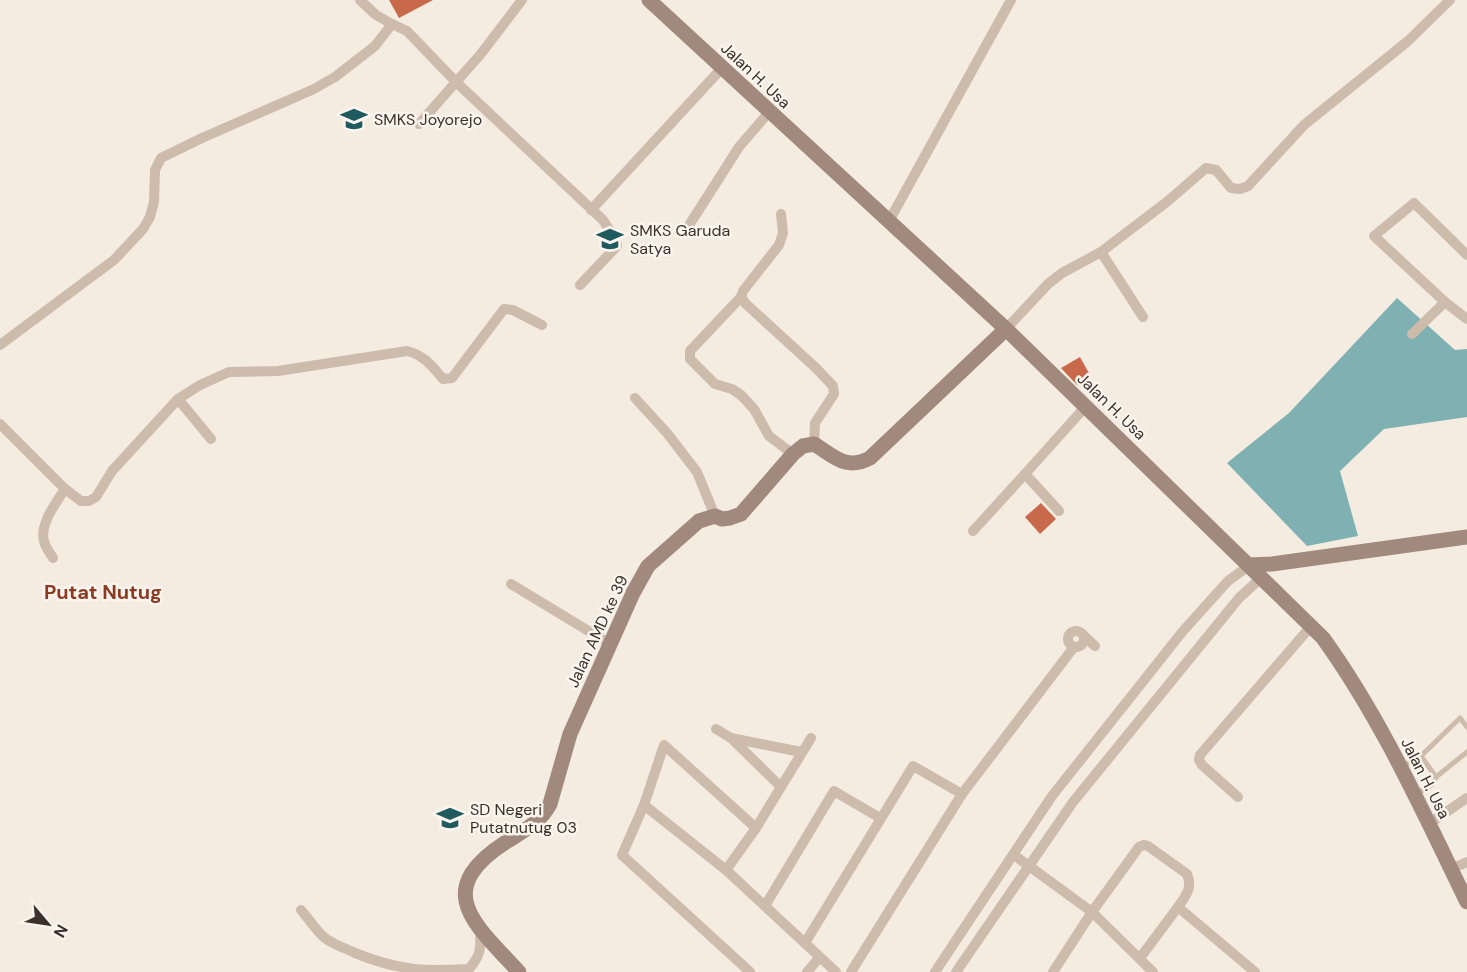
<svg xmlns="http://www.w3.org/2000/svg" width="1467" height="972" viewBox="0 0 1467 972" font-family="'DM Sans',sans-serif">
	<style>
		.water { fill: #7fb0b2 }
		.building { fill: #c8694b }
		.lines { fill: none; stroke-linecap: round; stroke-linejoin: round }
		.lane { stroke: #cdbbac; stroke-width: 5 }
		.street { stroke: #cdbbac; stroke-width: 10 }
		.secondary { stroke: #a18a7d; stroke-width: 15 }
		.labels { text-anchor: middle; stroke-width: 5; stroke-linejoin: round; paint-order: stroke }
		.street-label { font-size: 16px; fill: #3b302b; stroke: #fbf5ee }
		.poi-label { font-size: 16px; fill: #3b302b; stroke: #fbf5ee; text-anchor: start }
		.quarter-label { font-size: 20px; font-weight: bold; fill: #8c3b22; stroke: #fbf5ee }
	</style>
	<rect width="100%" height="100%" fill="#f4ebe1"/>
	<!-- water -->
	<path class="water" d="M 1397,298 L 1455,350 L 1467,349 L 1467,417 L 1384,429 L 1340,471 L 1358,536 L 1307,546 L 1227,463 L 1289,413 Z"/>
	<!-- building -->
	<g class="building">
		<path d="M 389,0 L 433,0 L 399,18 Z"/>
		<path d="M 1080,357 L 1091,377 L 1077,385 L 1061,368 Z"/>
		<path d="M 1041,503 L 1056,519 L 1040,534 L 1025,517 Z"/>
	</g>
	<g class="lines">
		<!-- lane -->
		<g class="lane">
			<path d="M 1421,756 L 1460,718 L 1467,727"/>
			<path d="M 1403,766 L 1421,756 L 1436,777 L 1433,784 L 1416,794"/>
			<path d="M 1436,777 L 1467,752"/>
		</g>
		<!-- street -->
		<g class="street">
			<path d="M 360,0 L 376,15 L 392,24"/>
			<path d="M 419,124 L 456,82 L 603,220 L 616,240 L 617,246 L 580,285"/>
			<path d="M 591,210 L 722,68"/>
			<path d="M 781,214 L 783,233 L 779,245 L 743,291 L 741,297 L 746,304 L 816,368 L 833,386 L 834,394 L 815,423 L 814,444"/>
			<path d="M 889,221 L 1011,0"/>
			<path d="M 686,230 L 739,147 L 769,112"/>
			<path d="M 1101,252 L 1143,317"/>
			<path d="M 1467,255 L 1414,203 L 1374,236 L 1445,302 L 1467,319"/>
			<path d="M 741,297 L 690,351 L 690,359 L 715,384 L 732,389 L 741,395 L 754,409 L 769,436 L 793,454"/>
			<path d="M 1006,329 L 1048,284 L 1062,273 L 1101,252 L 1168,201 L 1206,168 L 1216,170 L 1231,188 L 1240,189 L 1248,186 L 1304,125 L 1408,41 L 1450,0"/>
			<path d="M 1412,334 L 1445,302"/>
			<path d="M 0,345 L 114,260 L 143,229 L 150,217 L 154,202 L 155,170 L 161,158 L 202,138 L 314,89 L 335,77 L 375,46 L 392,24 L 407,31 L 456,82 L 480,55 L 522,0"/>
			<path d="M 635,398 L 667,433 L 697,472 L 715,516"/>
			<path d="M 178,399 L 211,439"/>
			<path d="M 0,424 L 65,489 C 57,501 39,525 44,541 C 45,547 50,553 53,558"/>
			<path d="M 65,489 L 81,501 L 89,501 L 96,497 L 112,471 L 178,399 L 200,385 L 229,372 L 278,371 L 407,351 C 424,355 432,366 443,379 L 452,378 L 504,309 L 513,310 L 542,325"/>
			<path d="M 1059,511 L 1025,474 L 1086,406"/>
			<path d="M 973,531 L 1025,474"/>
			<path d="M 511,584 L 610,644"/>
			<circle cx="1076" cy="639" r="8"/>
			<path d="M 1083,635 L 1095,646"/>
			<path d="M 716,729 L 731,738 L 780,786"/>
			<path d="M 731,738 L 801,752"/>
			<path d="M 1238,797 L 1202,765 L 1199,760 L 1200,755 L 1312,625"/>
			<path d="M 644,805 L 622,855 L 750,972"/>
			<path d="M 1430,823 L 1467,798"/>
			<path d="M 756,828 L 664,745 L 644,805 L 726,870 L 836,972"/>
			<path d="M 1014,855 L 1092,912 L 1153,972"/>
			<path d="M 1451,869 L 1467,862"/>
			<path d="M 726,870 L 756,828 L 811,738"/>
			<path d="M 765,906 L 834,791 L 880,818"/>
			<path d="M 301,910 C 309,919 316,931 325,938 C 334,945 345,948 355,953 C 397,970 423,972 469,969 C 481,955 481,949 480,930"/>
			<path d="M 805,943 L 913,766 L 962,794"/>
			<path d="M 1140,958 L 1178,907"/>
			<path d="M 807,972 L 819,958"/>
			<path d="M 851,972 L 962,794 L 1074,647"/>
			<path d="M 935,972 L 1052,796 L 1183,631 L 1228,581 L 1250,565"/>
			<path d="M 956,972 L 1073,802 L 1239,598 L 1262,577"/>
			<path d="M 1053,972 L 1092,912 L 1139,847 L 1144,845 L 1148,846 L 1187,874 C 1193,888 1186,895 1178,907 L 1255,972"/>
		</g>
		<!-- secondary -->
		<g class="secondary">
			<path d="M 649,0 L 1006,329 L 1323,638 C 1382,720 1423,812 1467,902"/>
			<path d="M 1250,565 L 1272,564 L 1467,537"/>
			<path d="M 519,972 C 476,925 430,891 506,842 C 523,831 540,823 550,804 L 570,734 L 633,593 L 648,566 L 699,521 L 715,516 L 722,519 L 730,518 L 741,514 L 793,454 L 803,446 L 814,444 C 834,456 846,471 870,458 L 1006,329"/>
		</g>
	</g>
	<!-- icons -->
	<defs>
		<g id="school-bare" transform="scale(2.07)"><path d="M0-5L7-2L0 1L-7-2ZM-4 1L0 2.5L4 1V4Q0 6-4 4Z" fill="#1f5a5e" stroke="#fbf5ee" stroke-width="2.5" paint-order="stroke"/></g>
	</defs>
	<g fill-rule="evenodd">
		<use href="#school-bare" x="354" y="119"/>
		<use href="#school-bare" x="610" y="239"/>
		<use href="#school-bare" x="450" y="818"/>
	</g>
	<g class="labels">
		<!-- street labels -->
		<g class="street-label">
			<text transform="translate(756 75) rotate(43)" y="6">Jalan H. Usa</text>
			<text transform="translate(1112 406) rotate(44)" y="6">Jalan H. Usa</text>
			<text transform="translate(597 631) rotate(-65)" y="6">Jalan AMD ke 39</text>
			<text transform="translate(1426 778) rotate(63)" y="6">Jalan H. Usa</text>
		</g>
		<!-- poi labels -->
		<g class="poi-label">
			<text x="374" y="125">SMKS Joyorejo</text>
			<text x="630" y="236">SMKS Garuda<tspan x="630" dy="18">Satya</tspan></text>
			<text x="470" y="815">SD Negeri<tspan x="470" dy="18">Putatnutug 03</tspan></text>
		</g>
		<!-- quarter labels -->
		<g class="quarter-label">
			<text x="103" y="599">Putat Nutug</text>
		</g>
	</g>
	<!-- north arrow -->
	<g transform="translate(48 924) rotate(119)" stroke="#fbf5ee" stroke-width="4.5" paint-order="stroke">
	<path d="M0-4.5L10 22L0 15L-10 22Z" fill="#3b302b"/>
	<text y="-9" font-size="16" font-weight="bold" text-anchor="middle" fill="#3b302b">N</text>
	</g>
</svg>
